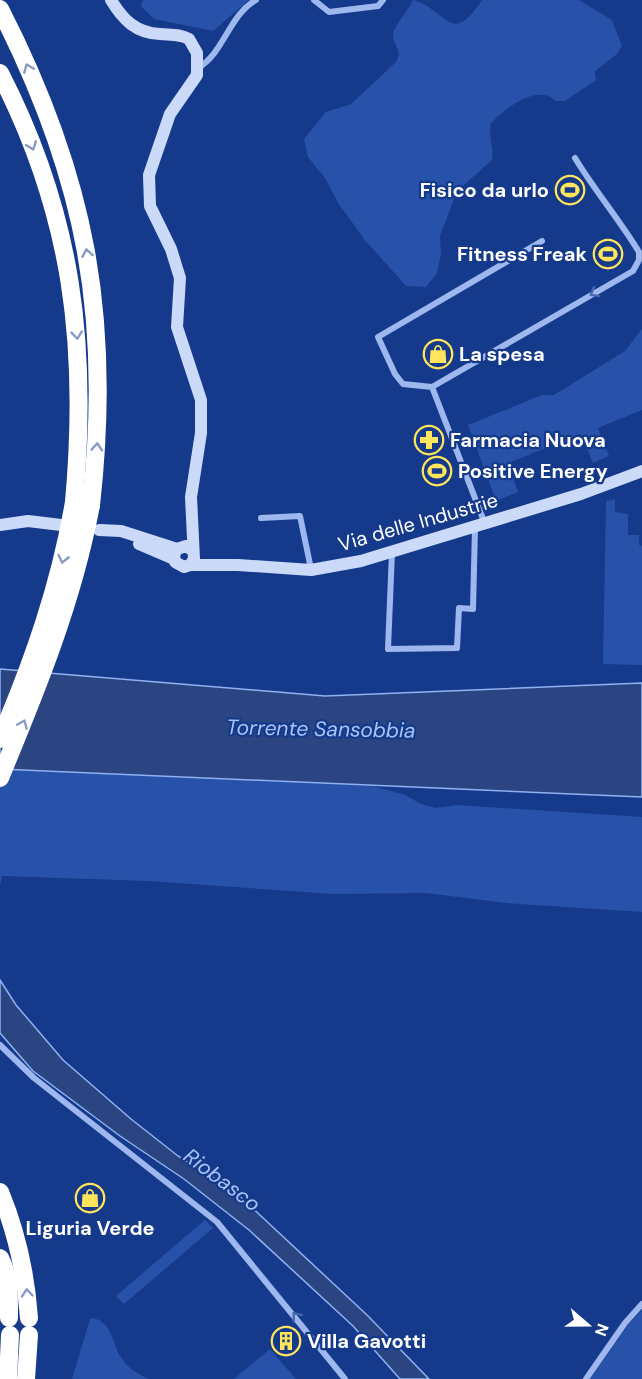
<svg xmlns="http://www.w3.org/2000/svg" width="642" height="1379" viewBox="0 0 642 1379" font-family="'DM Sans',sans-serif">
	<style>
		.green { fill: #2851a9 }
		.water { fill: #2a4582; stroke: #90b1f2; stroke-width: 1.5 }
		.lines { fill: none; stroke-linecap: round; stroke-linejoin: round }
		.street { stroke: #9eb8ef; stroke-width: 6 }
		.secondary { stroke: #ccdafa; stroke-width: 12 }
		.highway { stroke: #fff; stroke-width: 18 }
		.highway-bridge { stroke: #fff; stroke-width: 18 }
		.oneway { stroke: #8a9cc5 }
		.oneway2 { stroke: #4666ae }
		.labels { text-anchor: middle; stroke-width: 4.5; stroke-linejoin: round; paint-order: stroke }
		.poi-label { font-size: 20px; font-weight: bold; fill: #fff; stroke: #163a8b; text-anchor: start }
		.street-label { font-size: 20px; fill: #fff; stroke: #163a8b }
		.water-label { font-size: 21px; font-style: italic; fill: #aac3f6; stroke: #163a8b }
	</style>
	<rect width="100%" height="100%" fill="#163a8b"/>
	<!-- green -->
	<g class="green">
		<path d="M 143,0 L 249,0 L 213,31 L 154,19 L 141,6 Z"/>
		<path d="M 413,0 C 448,10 450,48 482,0 L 579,0 L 612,20 L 622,46 L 617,54 L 595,71 L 596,80 L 565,101 L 556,101 C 538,83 505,108 491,123 C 488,136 494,147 492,160 L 457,191 L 440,236 L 441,254 L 437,273 L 426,287 L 406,286 L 365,240 L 338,203 L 325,178 L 308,157 L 304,139 L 326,112 L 351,104 L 396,62 L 399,54 C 398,48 393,41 393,35 C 393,28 409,9 413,0 Z"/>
		<path d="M 642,329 L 642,410 L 598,428 L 609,456 L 593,463 L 581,434 L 508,463 L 518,492 L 496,501 L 468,425 L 542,395 L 554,395 L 625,351 Z"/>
		<path d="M 615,499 L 615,512 L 628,514 L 628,535 L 639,535 L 639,545 L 642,546 L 642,665 L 603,664 L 606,501 Z"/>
		<path d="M 0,769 L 373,786 L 405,795 L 421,804 L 436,808 L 456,805 L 642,817 L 642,912 L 506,903 L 426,893 L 333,894 L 148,881 L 2,876 L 0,886 Z"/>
		<path d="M 205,1220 L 213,1228 L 124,1304 L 116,1296 Z"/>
		<path d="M 642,1310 L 642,1379 L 590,1379 L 628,1325 Z"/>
		<path d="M 93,1318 C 113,1322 112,1345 122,1359 C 129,1369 138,1374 149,1379 L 72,1379 L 90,1319 Z"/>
		<path d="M 270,1349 L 296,1379 L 234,1379 Z"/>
	</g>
	<!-- water -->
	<g class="water">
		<path d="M 0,669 L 325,696 L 642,683 L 642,797 L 0,769 Z"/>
		<path d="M 0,980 L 16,1005 L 63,1060 L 131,1119 L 178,1156 L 232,1189 L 367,1315 L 429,1379 L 400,1379 L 353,1326 L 249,1230 L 184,1179 L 120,1136 L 33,1071 L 0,1033 Z"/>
	</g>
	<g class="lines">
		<!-- street -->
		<g class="street">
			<path d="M 314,0 L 329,12 L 378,6 L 383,0"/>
			<path d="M 198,68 C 224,53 229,15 256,0"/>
			<path d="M 432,387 L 633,271 L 639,260 L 639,252 C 619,219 595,191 575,158"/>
			<path d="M 261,518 L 300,516 L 311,569"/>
			<path d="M 485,524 L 432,387 L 403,384 L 395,374 L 378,337 L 542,241"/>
			<path d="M 392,552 L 388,649 L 457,648 L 459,608 L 473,609 L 475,528"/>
			<path d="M 0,1045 L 34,1078 L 217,1222 L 345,1379"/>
			<path d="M 586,1379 L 625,1323 L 642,1304"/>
		</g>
		<!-- secondary -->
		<g class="secondary">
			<path d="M 111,0 C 123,20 136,33 160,34 C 171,35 180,34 189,39 L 197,53 L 197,75 L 170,114 L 149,175 L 150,206 L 171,249 L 180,278 L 177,327 L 201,400 L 201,433 L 191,497 L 194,559 L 190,565 L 184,567 L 175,562 L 174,555 L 177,549 L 186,546 L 192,550"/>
			<path d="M 0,525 L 28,521 L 61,525"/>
			<path d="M 99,530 L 121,531 L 177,549"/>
			<path d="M 139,544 L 174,559"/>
			<path d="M 190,565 L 238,565 L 311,570 L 361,561 L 581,494 L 642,471"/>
		</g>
		<!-- highway -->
		<g class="highway">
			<path d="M 0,9 C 86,177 112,318 91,505"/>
			<path d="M 0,73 C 73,215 88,346 74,502"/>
			<path d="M 0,1192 C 17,1233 26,1275 29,1318"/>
			<path d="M 0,1258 C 10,1277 9,1298 9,1318"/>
			<path d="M 8,1379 L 10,1335"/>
			<path d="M 26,1379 L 29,1335"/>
		</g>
		<!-- highway-bridge -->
		<g class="highway-bridge">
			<path d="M 0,739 C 33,662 60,585 74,502"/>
			<path d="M 0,778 C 37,689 73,601 91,505"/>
		</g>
	</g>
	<!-- one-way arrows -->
	<defs><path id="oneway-chevron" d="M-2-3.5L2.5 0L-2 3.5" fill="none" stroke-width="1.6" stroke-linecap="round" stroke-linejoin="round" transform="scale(1.5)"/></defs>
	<g class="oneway">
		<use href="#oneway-chevron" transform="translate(28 68) rotate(-112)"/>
		<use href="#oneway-chevron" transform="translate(32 146) rotate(69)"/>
		<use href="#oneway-chevron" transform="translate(87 253) rotate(-100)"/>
		<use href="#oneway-chevron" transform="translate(77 335) rotate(84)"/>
		<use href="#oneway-chevron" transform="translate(97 447) rotate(-86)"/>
		<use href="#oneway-chevron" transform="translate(63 559) rotate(103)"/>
		<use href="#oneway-chevron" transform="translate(23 724) rotate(-67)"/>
		<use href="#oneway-chevron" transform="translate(27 1293) rotate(-95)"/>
	</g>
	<g class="oneway2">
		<use href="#oneway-chevron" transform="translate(594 293) rotate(151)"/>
		<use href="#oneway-chevron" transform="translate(296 1316) rotate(-128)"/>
	</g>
	<!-- icons -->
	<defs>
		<g id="stadium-ring" transform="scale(1.5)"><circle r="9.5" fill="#163a8b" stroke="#ffe55c" stroke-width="1.5"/><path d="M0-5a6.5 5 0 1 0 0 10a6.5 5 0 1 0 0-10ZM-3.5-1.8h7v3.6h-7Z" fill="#ffe55c"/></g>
		<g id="shop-ring" transform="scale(1.5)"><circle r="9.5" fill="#163a8b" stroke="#ffe55c" stroke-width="1.5"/><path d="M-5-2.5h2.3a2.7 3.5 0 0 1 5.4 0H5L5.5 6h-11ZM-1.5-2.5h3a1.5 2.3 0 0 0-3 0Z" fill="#ffe55c"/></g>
		<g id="pharmacy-ring" transform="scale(1.5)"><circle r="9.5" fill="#163a8b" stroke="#ffe55c" stroke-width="1.5"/><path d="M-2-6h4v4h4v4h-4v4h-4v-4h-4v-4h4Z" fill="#ffe55c"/></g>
		<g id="building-ring" transform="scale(1.5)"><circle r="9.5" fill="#163a8b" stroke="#ffe55c" stroke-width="1.5"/><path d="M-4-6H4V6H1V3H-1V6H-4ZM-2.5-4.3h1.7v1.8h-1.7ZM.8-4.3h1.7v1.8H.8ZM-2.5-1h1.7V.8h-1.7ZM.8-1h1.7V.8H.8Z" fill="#ffe55c"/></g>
	</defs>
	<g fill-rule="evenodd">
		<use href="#stadium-ring" x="570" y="190"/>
		<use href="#stadium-ring" x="608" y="254"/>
		<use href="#shop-ring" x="438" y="354"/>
		<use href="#pharmacy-ring" x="429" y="440"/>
		<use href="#stadium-ring" x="437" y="471"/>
		<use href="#shop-ring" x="90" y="1198"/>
		<use href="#building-ring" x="286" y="1341"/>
	</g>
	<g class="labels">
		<!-- poi labels -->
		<g class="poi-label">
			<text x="549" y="197" text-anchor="end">Fisico da urlo</text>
			<text x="587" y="261" text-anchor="end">Fitness Freak</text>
			<text x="459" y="361">La spesa</text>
			<text x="450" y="447">Farmacia Nuova</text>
			<text x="458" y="478">Positive Energy</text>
			<text x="90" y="1235" text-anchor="middle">Liguria Verde</text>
			<text x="307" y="1348">Villa Gavotti</text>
		</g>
		<!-- street labels -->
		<g class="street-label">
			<text transform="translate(418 522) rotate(-16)" y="7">Via delle Industrie</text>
		</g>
		<!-- water labels -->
		<g class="water-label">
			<text transform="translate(321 729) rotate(1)" y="7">Torrente Sansobbia</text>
			<text transform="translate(222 1180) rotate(37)" y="7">Riobasco</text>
		</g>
	</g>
	<!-- north arrow -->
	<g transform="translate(588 1325) rotate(110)" stroke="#163a8b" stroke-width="4.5" paint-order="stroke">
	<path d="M0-4.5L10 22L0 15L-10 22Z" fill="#ffffff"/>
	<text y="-9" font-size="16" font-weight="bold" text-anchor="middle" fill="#ffffff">N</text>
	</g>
</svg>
